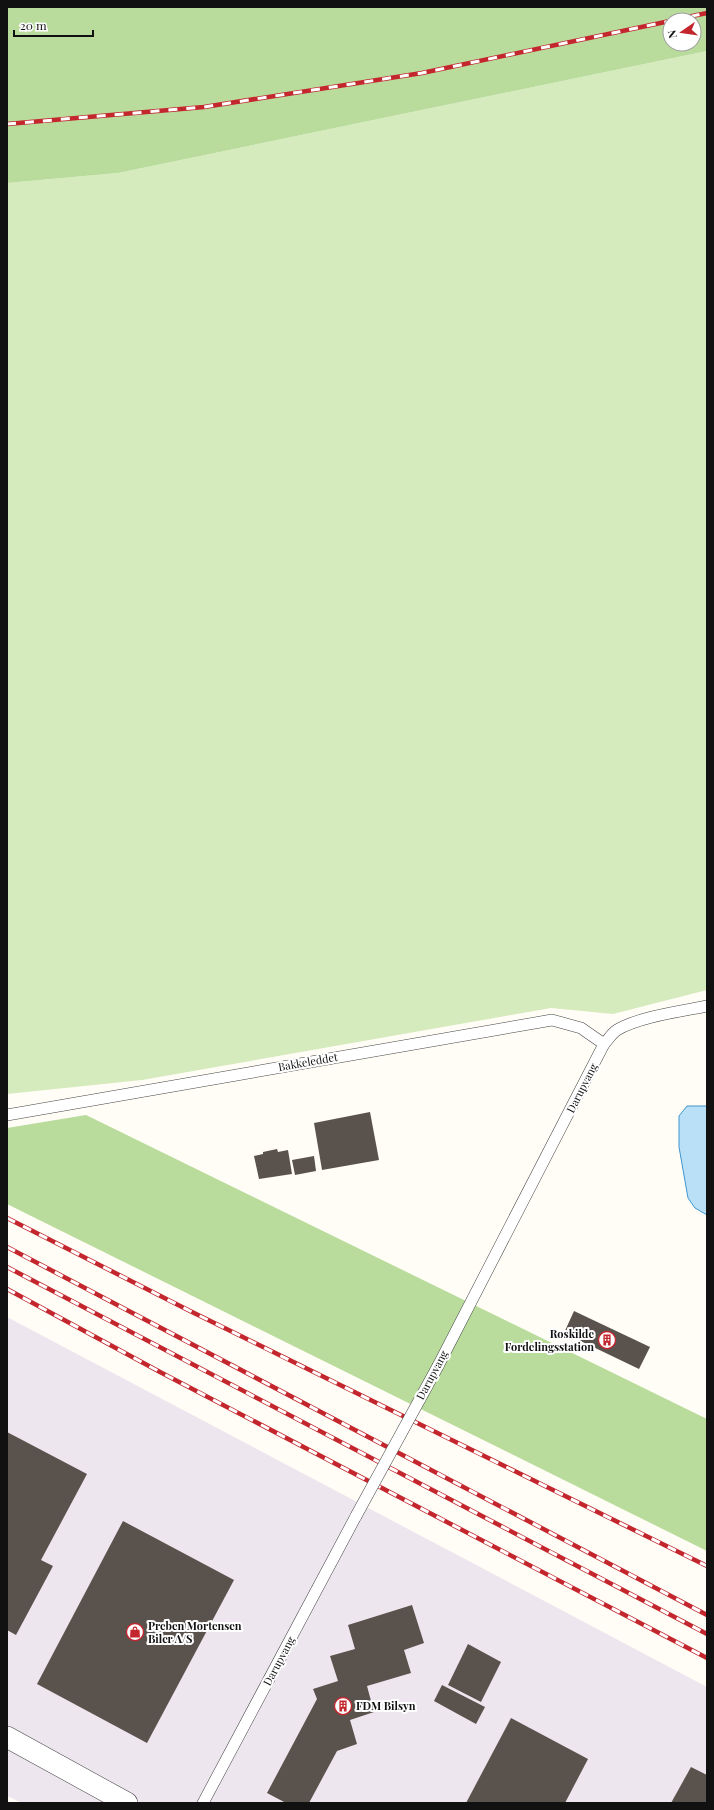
<svg xmlns="http://www.w3.org/2000/svg" width="714" height="1810" viewBox="0 0 714 1810" font-family="'Playfair Display',serif">
	<style>
		.industrial { fill: #eee6ef }
		.green { fill: #d5ebbd }
		.forest { fill: #b9dc9c; fill-rule: evenodd }
		.water { fill: #b9e0f7; stroke: #3f96cf }
		.building { fill: #5a524d }
		.lines { fill: none; stroke-linecap: round; stroke-linejoin: round }
		.service-casing { stroke: #444; stroke-width: 12 }
		.minor-casing { stroke: #444; stroke-width: 22 }
		.service { stroke: #fff; stroke-width: 11 }
		.minor { stroke: #fff; stroke-width: 21 }
		.rail-casing { stroke: #c4262e; stroke-width: 4.5 }
		.rail { stroke: #fff; stroke-width: 3; stroke-dasharray: 9; stroke-linecap: butt }
		.service-bridge-casing { stroke: #444; stroke-width: 12; stroke-linecap: butt }
		.service-bridge { stroke: #fff; stroke-width: 11 }
		.labels { text-anchor: middle; stroke-width: 4; stroke-linejoin: round; paint-order: stroke }
		.street-label { font-size: 11px; fill: #111; stroke: #fff }
		.poi-label { font-size: 11px; font-weight: bold; fill: #111; stroke: #fff; text-anchor: start }
	</style>
	<rect width="100%" height="100%" fill="#fffdf5"/>
	<!-- industrial -->
	<path class="industrial" d="M 7,1317 L 707,1687 L 707,1803 L 22,1803 L 7,1796 Z"/>
	<!-- green -->
	<path class="green" d="M 707,51 L 707,990 L 613,1014 L 551,1008 L 142,1080 L 7,1094 L 7,183 L 118,173 Z"/>
	<!-- forest -->
	<g class="forest">
		<path d="M 7,7 L 707,7 L 707,51 L 118,173 L 7,183 ZM 670,20 L 694,20 L 694,44 L 670,44 Z"/>
		<path d="M 86,1115 L 707,1419 L 707,1551 L 7,1204 L 7,1128 Z"/>
	</g>
	<!-- water -->
	<path class="water" d="M 687,1106 L 707,1106 L 707,1215 L 695,1208 L 688,1198 L 679,1147 L 679,1116 Z"/>
	<!-- building -->
	<g class="building">
		<path d="M 370,1112 L 379,1160 L 322,1170 L 314,1123 Z"/>
		<path d="M 277,1149 L 278,1152 L 288,1150 L 292,1174 L 259,1179 L 254,1156 L 263,1154 L 263,1152 Z"/>
		<path d="M 314,1156 L 316,1171 L 295,1175 L 292,1160 Z"/>
		<path d="M 574,1311 L 650,1347 L 639,1369 L 564,1333 Z"/>
		<path d="M 7,1432 L 87,1474 L 41,1560 L 53,1566 L 16,1635 L 7,1630 Z"/>
		<path d="M 123,1521 L 234,1580 L 147,1743 L 37,1684 Z"/>
		<path d="M 412,1605 L 424,1643 L 404,1650 L 411,1673 L 367,1686 L 374,1712 L 350,1720 L 357,1744 L 337,1751 L 309,1803 L 286,1803 L 267,1793 L 317,1699 L 313,1689 L 338,1681 L 330,1656 L 355,1649 L 348,1625 Z"/>
		<path d="M 468,1644 L 501,1662 L 481,1702 L 448,1685 Z"/>
		<path d="M 442,1685 L 485,1707 L 476,1724 L 434,1701 Z"/>
		<path d="M 511,1718 L 588,1759 L 565,1803 L 466,1803 Z"/>
		<path d="M 691,1767 L 707,1775 L 707,1803 L 671,1803 Z"/>
	</g>
	<g class="lines">
		<!-- service casing -->
		<g class="service-casing">
			<g id="service">
				<path d="M 7,1115 L 552,1020 L 581,1028 L 604,1044"/>
				<path d="M 438,1366 L 604,1044 C 608,1040 612,1033 617,1030 C 638,1017 682,1011 707,1006"/>
				<path d="M 203,1803 L 356,1516"/>
			</g>
		</g>
		<!-- minor casing -->
		<g class="minor-casing">
			<path id="minor" d="M 7,1737 L 127,1803"/>
		</g>
		<!-- service -->
		<use href="#service" class="service"/>
		<!-- minor -->
		<use href="#minor" class="minor"/>
		<!-- rail casing -->
		<g class="rail-casing">
			<g id="rail">
				<path d="M 673,20 L 707,13"/>
				<path d="M 7,124 L 204,107 L 422,73 L 670,21"/>
				<path d="M 7,1218 L 190,1311 L 707,1566"/>
				<path d="M 7,1247 L 707,1615"/>
				<path d="M 7,1267 L 707,1634"/>
				<path d="M 7,1289 L 160,1372 L 707,1658"/>
			</g>
		</g>
		<!-- rail -->
		<use href="#rail" class="rail"/>
		<!-- service-bridge casing -->
		<g class="service-bridge-casing">
			<path id="service-bridge" d="M 356,1516 L 438,1366"/>
		</g>
		<!-- service-bridge -->
		<use href="#service-bridge" class="service-bridge"/>
	</g>
	<!-- icons -->
	<defs>
		<g id="building-ring" transform="scale(0.9)"><circle r="9.5" fill="#fff" stroke="#c4262e" stroke-width="1.5"/><path d="M-4-6H4V6H1V3H-1V6H-4ZM-2.5-4.3h1.7v1.8h-1.7ZM.8-4.3h1.7v1.8H.8ZM-2.5-1h1.7V.8h-1.7ZM.8-1h1.7V.8H.8Z" fill="#c4262e"/></g>
		<g id="shop-ring" transform="scale(0.9)"><circle r="9.5" fill="#fff" stroke="#c4262e" stroke-width="1.5"/><path d="M-5-2.5h2.3a2.7 3.5 0 0 1 5.4 0H5L5.5 6h-11ZM-1.5-2.5h3a1.5 2.3 0 0 0-3 0Z" fill="#c4262e"/></g>
	</defs>
	<g fill-rule="evenodd">
		<use href="#building-ring" x="607" y="1340"/>
		<use href="#shop-ring" x="135" y="1632"/>
		<use href="#building-ring" x="343" y="1706"/>
	</g>
	<g class="labels">
		<!-- street labels -->
		<g class="street-label">
			<text transform="translate(308 1062) rotate(-10)" y="4">Bakkeleddet</text>
			<text transform="translate(582 1088) rotate(-63)" y="4">Darupvang</text>
			<text transform="translate(432 1375) rotate(-62)" y="4">Darupvang</text>
			<text transform="translate(279 1661) rotate(-62)" y="4">Darupvang</text>
		</g>
		<!-- poi labels -->
		<g class="poi-label">
			<text x="594" y="1338" text-anchor="end">Roskilde<tspan x="594" dy="13">Fordelingsstation</tspan></text>
			<text x="148" y="1630">Preben Mortensen<tspan x="148" dy="13">Biler A/S</tspan></text>
			<text x="356" y="1710">FDM Bilsyn</text>
		</g>
	</g>
	<!-- border -->
	<rect width="714" height="1810" fill="none" stroke="#111111" stroke-width="16"/>
	<!-- north arrow -->
	<g transform="translate(682 32) rotate(257)"><circle r="19" fill="#ffffff" stroke="#a0a0a0"/>
	<path d="M0-3L7 15L0 10L-7 15Z" fill="#c4262e"/>
	<text y="-6" font-size="11" font-weight="bold" text-anchor="middle" fill="#111111">N</text>
	</g>
	<!-- scale -->
	<path d="M14 30v6h79v-6" fill="none" stroke="#111111" stroke-width="2"/>
	<text x="20" y="30" font-size="12" fill="#111111" stroke="#ffffff" stroke-width="3" paint-order="stroke">20 m</text>
</svg>
